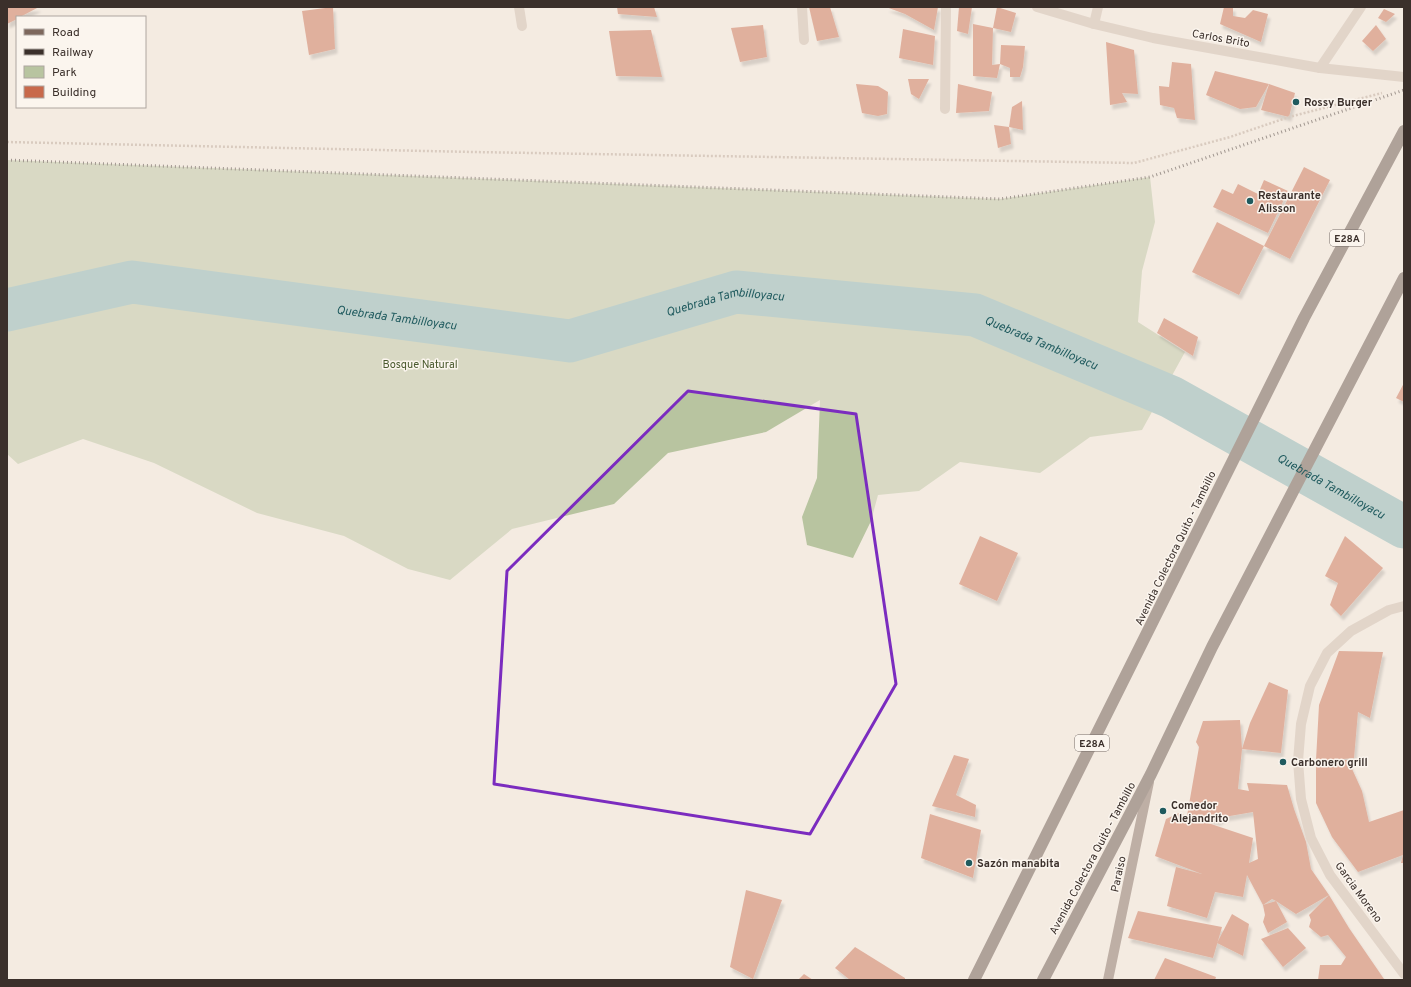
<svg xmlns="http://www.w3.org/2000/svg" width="1411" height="987" viewBox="0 0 1411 987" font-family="Overpass,sans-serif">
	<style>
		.green { fill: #b8c4a0 }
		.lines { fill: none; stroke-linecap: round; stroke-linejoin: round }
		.river { stroke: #7fb0b2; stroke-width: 43 }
		.building { fill: #c8694b; fill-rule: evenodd; filter: url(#shadow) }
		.path { stroke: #b9a596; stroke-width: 2.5; stroke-dasharray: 2 2; stroke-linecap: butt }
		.minor { stroke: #cdbbac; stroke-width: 10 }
		.major { stroke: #7d675c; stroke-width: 10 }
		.highway { stroke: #5c4a42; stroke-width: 12 }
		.rail { stroke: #3b302b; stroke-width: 3; stroke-dasharray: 1 3; stroke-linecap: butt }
		.marked { fill: none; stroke: #7b2cbf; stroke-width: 3; stroke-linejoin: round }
		.poi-dot { fill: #1f5a5e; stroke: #fbf5ee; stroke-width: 1.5 }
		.labels { text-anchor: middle; stroke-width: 3; stroke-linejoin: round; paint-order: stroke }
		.shield { fill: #fbf5ee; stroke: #756b66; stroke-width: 1 }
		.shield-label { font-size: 10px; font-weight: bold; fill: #3b302b }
		.street-label { font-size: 11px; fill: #3b302b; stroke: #fbf5ee }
		.poi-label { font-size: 11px; font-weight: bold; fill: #3b302b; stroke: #fbf5ee; text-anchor: start }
		.park-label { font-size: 11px; fill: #4a5a2e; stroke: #fbf5ee }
		.water-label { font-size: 12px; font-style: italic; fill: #1f5a5e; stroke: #fbf5ee }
	</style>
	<defs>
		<filter id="shadow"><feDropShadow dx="2.5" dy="4.5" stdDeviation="1" flood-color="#0004"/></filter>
	</defs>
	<rect width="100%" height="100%" fill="#f4ebe1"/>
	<!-- green -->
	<path class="green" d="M 7,160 L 1000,199 L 1150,177 L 1155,222 L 1142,271 L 1138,322 L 1185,352 L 1142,430 L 1090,437 L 1040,473 L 960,462 L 919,491 L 878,495 L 871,521 L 853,558 L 807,545 L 802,517 L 817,478 L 820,400 L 766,432 L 668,453 L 614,504 L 512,529 L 450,580 L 408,569 L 344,536 L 257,513 L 154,463 L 83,439 L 18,464 L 7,454 Z"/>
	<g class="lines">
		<!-- river -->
		<path class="river" id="s1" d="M 7,310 L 132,282 L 570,341 L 736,292 L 975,315 L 1171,397 L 1404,527"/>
	</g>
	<!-- building -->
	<g class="building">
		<path d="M 7,7 L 39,7 L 20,17 L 17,17 L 17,19 L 7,24 Z"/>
		<path d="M 333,7 L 335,49 L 309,55 L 302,11 Z"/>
		<path d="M 617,7 L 654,7 L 657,17 L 618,14 Z"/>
		<path d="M 809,7 L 830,7 L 839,37 L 817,41 Z"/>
		<path d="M 886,7 L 938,7 L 934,30 L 905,14 Z"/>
		<path d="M 959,7 L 972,7 L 968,34 L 957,31 Z"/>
		<path d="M 997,7 L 1016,13 L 1011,32 L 993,28 L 992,65 L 1000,64 L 997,78 L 973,76 L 973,24 L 993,28 Z"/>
		<path d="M 1224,7 L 1233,7 L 1233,16 L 1245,18 L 1253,10 L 1268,14 L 1261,42 L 1220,24 Z"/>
		<path d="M 1384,9 L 1395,14 L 1386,22 L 1378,18 Z"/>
		<path d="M 763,25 L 767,57 L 740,62 L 731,28 Z"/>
		<path d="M 1376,25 L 1386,39 L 1373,51 L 1362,41 Z"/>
		<path d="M 903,29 L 935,36 L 933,65 L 899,58 Z"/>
		<path d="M 651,30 L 662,77 L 616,76 L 609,31 Z"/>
		<path d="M 1106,42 L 1134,50 L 1138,94 L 1122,93 L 1127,102 L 1110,105 Z"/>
		<path d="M 1001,45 L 1025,46 L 1023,67 L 1020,77 L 1010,77 L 1010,68 L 1000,64 Z"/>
		<path d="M 1172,62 L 1191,64 L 1195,120 L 1177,118 L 1174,108 L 1160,105 L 1159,86 L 1169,87 Z"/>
		<path d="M 1215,71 L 1269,84 L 1256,107 L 1240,109 L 1206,95 Z"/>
		<path d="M 908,79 L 929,79 L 919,99 L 911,94 Z"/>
		<path d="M 856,84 L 878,86 L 888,92 L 887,114 L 878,116 L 862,113 Z"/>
		<path d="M 958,84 L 992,92 L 989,111 L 956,113 Z"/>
		<path d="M 1269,84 L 1295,93 L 1289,117 L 1261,110 Z"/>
		<path d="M 1022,101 L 1023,130 L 1009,127 L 1012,107 Z"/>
		<path d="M 994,125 L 1009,127 L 1011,144 L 998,148 Z"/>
		<path d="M 1304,167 L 1330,180 L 1290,259 L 1264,246 L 1239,295 L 1192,272 L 1217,222 L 1264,246 Z"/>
		<path d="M 1264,180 L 1288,191 L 1268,233 L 1213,207 L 1222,189 L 1233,194 L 1238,184 L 1258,194 Z"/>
		<path d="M 1164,318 L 1198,337 L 1193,356 L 1157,333 Z"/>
		<path d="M 1404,383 L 1404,402 L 1396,398 Z"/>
		<path d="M 980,536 L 1018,553 L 997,601 L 959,584 Z"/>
		<path d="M 1345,536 L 1383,568 L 1341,616 L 1330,605 L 1338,583 L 1325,576 Z"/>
		<path d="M 1339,651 L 1383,652 L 1370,718 L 1358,712 L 1354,758 L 1331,760 L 1348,760 L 1362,791 L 1369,822 L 1404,810 L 1404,863 L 1401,863 L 1403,855 L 1358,872 L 1332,837 L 1316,803 L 1316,760 L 1319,705 Z"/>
		<path d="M 1269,682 L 1288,690 L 1281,753 L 1242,749 L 1250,723 Z"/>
		<path d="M 1240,720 L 1242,749 L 1238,789 L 1249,791 L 1247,783 L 1287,785 L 1294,809 L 1306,842 L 1311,869 L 1329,895 L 1349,928 L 1384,979 L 1318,980 L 1320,965 L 1341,965 L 1346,957 L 1328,935 L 1321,937 L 1309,927 L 1311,920 L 1309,915 L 1329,895 L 1296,914 L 1276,901 L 1287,922 L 1268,933 L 1263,922 L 1265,915 L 1263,905 L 1247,875 L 1243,897 L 1215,892 L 1207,918 L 1167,906 L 1176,867 L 1202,874 L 1155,856 L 1166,819 L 1179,813 L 1187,816 L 1199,747 L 1196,742 L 1203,721 ZM 1253,812 L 1258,859 L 1249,863 L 1253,838 L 1187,816 L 1218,821 L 1224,817 ZM 1272,899 L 1276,901 L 1263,905 Z"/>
		<path d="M 954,755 L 969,759 L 956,795 L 976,805 L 975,817 L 932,806 Z"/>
		<path d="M 930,814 L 981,830 L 973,878 L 921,858 Z"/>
		<path d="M 746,890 L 782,900 L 753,979 L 730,967 Z"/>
		<path d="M 1138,911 L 1222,927 L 1213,958 L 1128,938 Z"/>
		<path d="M 1232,914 L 1249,924 L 1243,956 L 1217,943 Z"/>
		<path d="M 1288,928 L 1306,948 L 1283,967 L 1261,939 Z"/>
		<path d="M 855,947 L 905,978 L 905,980 L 850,980 L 835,968 Z"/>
		<path d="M 1165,958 L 1216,977 L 1215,980 L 1154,980 Z"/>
		<path d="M 804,974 L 813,980 L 798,980 Z"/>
	</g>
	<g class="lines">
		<!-- path -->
		<path class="path" d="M 7,142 L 473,152 L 1134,163 L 1230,137 L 1289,117 L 1382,93"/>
		<!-- minor -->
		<g class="minor">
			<path d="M 519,7 L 522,26"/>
			<path d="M 802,7 L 804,40"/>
			<path d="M 1037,7 L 1094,24 L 1153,38 L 1320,68 L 1404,77"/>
			<path d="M 1094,24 L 1098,7"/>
			<path d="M 1320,68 L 1361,7"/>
			<path d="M 945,109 L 946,7"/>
			<path d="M 1404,606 L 1389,610 L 1351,631 L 1327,653 L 1310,686 L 1301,724 L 1298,761 L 1301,799 L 1311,838 L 1330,875 L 1404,974"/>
		</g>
		<!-- major -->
		<path class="major" d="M 1108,980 L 1149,782"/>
		<!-- highway -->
		<g class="highway">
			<path d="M 974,980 L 1304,318 L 1404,131"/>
			<path d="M 1043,980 L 1151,774 L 1212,647 L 1404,278"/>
		</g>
		<!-- rail -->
		<path class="rail" d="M 7,160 L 1000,199 L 1150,177 L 1404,90"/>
	</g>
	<!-- marked area -->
	<path d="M0 0H1411V987H0ZM 688,391 L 856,414 L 896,684 L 810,834 L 494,784 L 507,571 Z" fill="#f4ebe1" fill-opacity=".55" fill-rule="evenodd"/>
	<path class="marked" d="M 688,391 L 856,414 L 896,684 L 810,834 L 494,784 L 507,571 Z"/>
	<!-- markers -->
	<g class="poi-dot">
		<circle cx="1296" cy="102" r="4"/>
		<circle cx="1250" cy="201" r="4"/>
		<circle cx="1283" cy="762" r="4"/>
		<circle cx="1163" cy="811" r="4"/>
		<circle cx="969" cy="863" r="4"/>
	</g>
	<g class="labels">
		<!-- shield labels -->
		<g class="shield">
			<rect x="1330" y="230" width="34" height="16" rx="3"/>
			<rect x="1075" y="735" width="34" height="16" rx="3"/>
		</g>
		<g class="shield-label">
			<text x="1347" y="242">E28A</text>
			<text x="1092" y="747">E28A</text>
		</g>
		<!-- street labels -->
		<g class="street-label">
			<text transform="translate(1221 38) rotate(10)" y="4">Carlos Brito</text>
			<text transform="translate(1175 548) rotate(-64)" y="4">Avenida Colectora Quito - Tambillo</text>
			<text transform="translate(1092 858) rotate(-62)" y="4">Avenida Colectora Quito - Tambillo</text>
			<text transform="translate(1118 874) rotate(-78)" y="4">Paraiso</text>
			<text transform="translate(1359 892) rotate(54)" y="4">Garcia Moreno</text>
		</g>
		<!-- poi labels -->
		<g class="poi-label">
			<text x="1304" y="106">Rossy Burger</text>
			<text x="1258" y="199">Restaurante<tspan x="1258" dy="13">Alisson</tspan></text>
			<text x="1291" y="766">Carbonero grill</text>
			<text x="1171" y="809">Comedor<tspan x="1171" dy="13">Alejandrito</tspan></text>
			<text x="977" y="867">Sazón manabita</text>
		</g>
		<!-- park labels -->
		<g class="park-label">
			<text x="420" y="368">Bosque Natural</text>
		</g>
		<!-- water labels -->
		<g class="water-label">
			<text dy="4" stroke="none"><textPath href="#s1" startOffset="731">Quebrada Tambilloyacu</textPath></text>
			<text dy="4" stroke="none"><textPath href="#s1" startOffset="395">Quebrada Tambilloyacu</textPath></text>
			<text dy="4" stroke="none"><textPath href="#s1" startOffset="1055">Quebrada Tambilloyacu</textPath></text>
			<text dy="4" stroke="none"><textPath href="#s1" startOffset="1379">Quebrada Tambilloyacu</textPath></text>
		</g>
	</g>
	<!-- border -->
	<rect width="1411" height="987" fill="none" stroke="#3b302b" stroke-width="16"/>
	<!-- legend -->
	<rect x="16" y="16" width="130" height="92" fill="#fbf5ee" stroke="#aea6a0"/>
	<rect x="24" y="29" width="20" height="6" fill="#7d675c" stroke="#aea6a0"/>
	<text x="52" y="36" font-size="12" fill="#3b302b">Road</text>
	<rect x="24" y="49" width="20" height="6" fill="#3b302b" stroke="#aea6a0"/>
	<text x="52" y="56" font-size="12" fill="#3b302b">Railway</text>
	<rect x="24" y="66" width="20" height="12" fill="#b8c4a0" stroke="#aea6a0"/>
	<text x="52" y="76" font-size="12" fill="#3b302b">Park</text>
	<rect x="24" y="86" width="20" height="12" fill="#c8694b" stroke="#aea6a0"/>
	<text x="52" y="96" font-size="12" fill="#3b302b">Building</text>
</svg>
